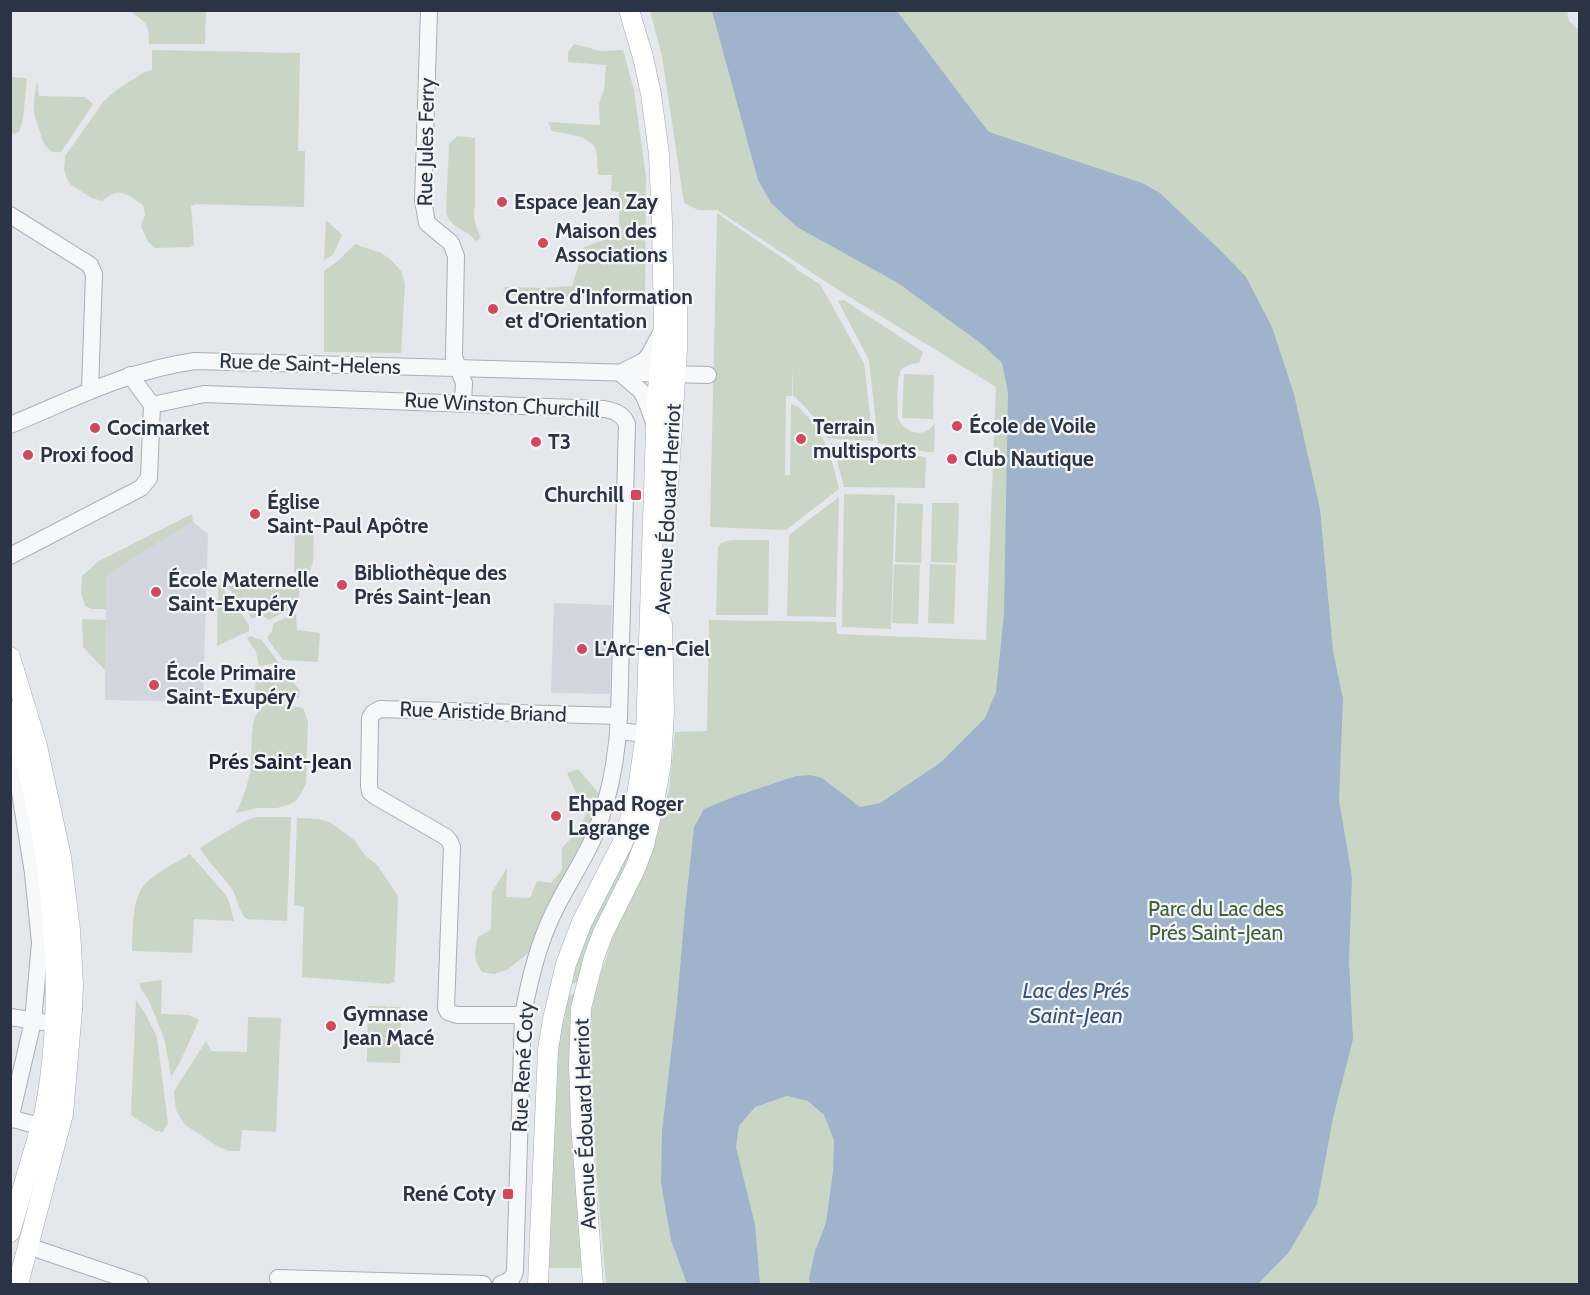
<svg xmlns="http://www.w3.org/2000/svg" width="1590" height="1295" viewBox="0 0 1590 1295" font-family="Cabin,sans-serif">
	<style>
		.built { fill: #d2d6de }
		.green { fill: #c9d6c5 }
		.water { fill: #9fb4cc }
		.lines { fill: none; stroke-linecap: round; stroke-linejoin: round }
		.minor-casing { stroke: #a9aeb7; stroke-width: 18 }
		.major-casing { stroke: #a3abb8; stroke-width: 21 }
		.minor { stroke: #f7f8fa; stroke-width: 16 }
		.major { stroke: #fff; stroke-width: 20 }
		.poi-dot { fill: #d1495b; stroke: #f4f6f9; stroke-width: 2 }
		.labels { text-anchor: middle; stroke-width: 4.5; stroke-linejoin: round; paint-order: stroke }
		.street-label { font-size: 21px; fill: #2b3445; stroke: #f4f6f9 }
		.poi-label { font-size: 21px; font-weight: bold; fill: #2b3445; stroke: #f4f6f9; text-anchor: start }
		.park-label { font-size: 21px; fill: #3f6138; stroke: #f4f6f9 }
		.neighbourhood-label { font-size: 22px; font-weight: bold; fill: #1d2536; stroke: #f4f6f9 }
		.water-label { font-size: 22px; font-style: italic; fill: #34527a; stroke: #f4f6f9 }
	</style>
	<rect width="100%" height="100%" fill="#e4e7ec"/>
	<!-- built -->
	<g class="built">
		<path d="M 193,522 L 208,534 L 203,702 L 105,700 L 106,575 Z"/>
		<path d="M 554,603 L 612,605 L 610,694 L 551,693 Z"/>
	</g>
	<!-- green -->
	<g class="green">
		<path d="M 130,11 L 206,11 L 205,44 L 149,44 C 149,22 147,24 130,11 Z"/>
		<path d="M 650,11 L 1567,11 L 1569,21 L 1580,31 L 1579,1281 L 1574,1284 L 606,1284 L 589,1087 L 588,1021 L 594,994 L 616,928 L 641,873 L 658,831 L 669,789 L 675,732 L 707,731 L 709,620 L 836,622 L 837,634 L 986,640 L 996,387 L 835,288 L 717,210 L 698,210 L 684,203 L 662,56 Z"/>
		<path d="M 574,44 L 601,51 L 623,50 L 634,90 L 646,177 L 645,298 L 503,295 L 505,287 L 542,288 L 572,286 L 584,247 L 609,238 L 610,233 L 619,233 L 619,192 L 611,191 L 612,175 L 598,175 C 597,167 598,158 596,150 C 591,135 565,134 552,131 L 548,122 L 600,125 L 599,104 L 604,89 L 606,65 L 568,62 L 568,52 Z"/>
		<path d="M 152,50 L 300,53 L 298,151 L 305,151 L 304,207 L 196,204 L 191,206 L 194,244 L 190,247 L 155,248 L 148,242 L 141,226 L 145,214 L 143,205 C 126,194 120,186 102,201 L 92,198 L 71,185 L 67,179 L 64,169 L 65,156 L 104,101 L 114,92 L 144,72 L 152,70 Z"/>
		<path d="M 11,77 L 27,78 L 23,119 L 19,132 L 13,134 L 10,132 Z"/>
		<path d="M 37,82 L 39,96 L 85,97 L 93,104 L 61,152 C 45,155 42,138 38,126 C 37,121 34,117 34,112 C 33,102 35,92 37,82 Z"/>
		<path d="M 457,136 L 475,138 L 475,205 C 472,218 476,227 481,238 L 476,241 C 467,229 451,229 446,213 L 449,144 Z"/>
		<path d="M 717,213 L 796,267 L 796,269 L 820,284 L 864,363 L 873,441 L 827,438 C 819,421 807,409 793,395 L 793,369 L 792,396 L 786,396 L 785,475 L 790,475 L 791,404 C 798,406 802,410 806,415 C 826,435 833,462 839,489 L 786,530 L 710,527 Z"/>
		<path d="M 326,220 L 342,235 L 333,255 L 324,260 Z"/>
		<path d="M 355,244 L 381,253 L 390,259 L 401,271 L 405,284 L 401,353 L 324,352 L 324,271 L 338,261 Z"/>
		<path d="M 844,300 L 923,352 L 919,363 C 912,364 905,365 901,370 C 896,378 898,407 898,418 C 904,434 925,439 935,423 L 934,452 L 926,452 L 878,443 L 869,360 L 838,301 Z"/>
		<path d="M 904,374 L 934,375 L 933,419 L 902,418 Z"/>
		<path d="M 830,444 L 864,446 L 864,455 L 870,458 L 871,448 L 878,450 L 878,460 L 889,460 L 889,451 L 904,452 L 905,460 L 908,458 L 910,453 L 926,458 L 925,488 L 844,487 L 836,457 Z"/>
		<path d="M 844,494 L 895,495 L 891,629 L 842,627 Z"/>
		<path d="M 839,497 L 836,617 L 787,616 L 789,535 Z"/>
		<path d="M 897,503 L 923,504 L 921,563 L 895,562 Z"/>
		<path d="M 932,503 L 959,503 L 957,563 L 931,562 Z"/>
		<path d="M 192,514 L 193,522 L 106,575 L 106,609 L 92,609 L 85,606 L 81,593 L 82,576 L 99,561 Z"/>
		<path d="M 295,529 L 314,529 L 313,562 L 310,571 L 302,573 L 294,572 Z"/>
		<path d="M 732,540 L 769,540 L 768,615 L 716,615 L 718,547 L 721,543 Z"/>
		<path d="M 894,564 L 920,565 L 918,624 L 892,623 Z"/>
		<path d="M 930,564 L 956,565 L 954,624 L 928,623 Z"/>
		<path d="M 228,577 L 299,579 L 299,603 L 294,607 L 269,620 L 263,616 L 255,617 L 252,619 L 226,584 Z"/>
		<path d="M 218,585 L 221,586 L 249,625 L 249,631 L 217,646 Z"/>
		<path d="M 293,614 L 296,614 L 297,630 L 320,633 L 318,662 L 283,660 L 267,638 L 272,631 L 273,624 Z"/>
		<path d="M 82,619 L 106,620 L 105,670 L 83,647 Z"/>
		<path d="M 251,636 L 255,638 L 261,639 L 279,663 L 259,666 L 256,652 L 247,638 Z"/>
		<path d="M 256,673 L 287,674 L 300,691 L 299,697 L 296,698 L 255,697 Z"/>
		<path d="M 268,703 L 288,705 L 303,708 L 308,721 L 306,783 L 301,794 L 296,801 L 285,806 L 277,808 L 257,808 L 236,813 C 242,800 247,787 250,773 C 253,757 249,726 257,713 C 260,708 264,706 268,703 Z"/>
		<path d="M 578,769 L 601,796 L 573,865 L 528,953 L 507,970 L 494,974 L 482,972 C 473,959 474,953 478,937 L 491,930 L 492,892 L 507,868 L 506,897 L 530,898 L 537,881 L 551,883 L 562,870 L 562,848 L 575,834 L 586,815 L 567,773 Z"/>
		<path d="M 645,791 L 641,839 L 585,981 L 577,982 L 568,986 L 569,966 Z"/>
		<path d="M 256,817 L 291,817 L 287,921 L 246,919 C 237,908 238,899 232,889 C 222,875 209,863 200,848 L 242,822 Z"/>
		<path d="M 297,818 L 320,819 L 331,823 L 354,840 L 365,855 L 378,866 L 398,896 L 395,976 L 394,982 L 389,984 L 302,977 L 304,907 L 294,905 Z"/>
		<path d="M 190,854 L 224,893 L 229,901 L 234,921 L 194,919 L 192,953 L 132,951 C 133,932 131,897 146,883 C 158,871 176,863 190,854 Z"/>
		<path d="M 162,980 L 161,1014 L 189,1015 L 199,1020 C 190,1039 183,1059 171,1077 L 165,1041 L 149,1001 L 141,989 L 139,983 Z"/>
		<path d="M 577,989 L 577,1160 L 581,1268 L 546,1268 L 555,1052 L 562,996 L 572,995 Z"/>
		<path d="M 136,1000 L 145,1013 L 157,1037 L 168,1123 L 162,1133 L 158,1130 L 157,1132 L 135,1118 L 131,1114 Z"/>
		<path d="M 368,1006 L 401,1007 L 400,1063 L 367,1062 Z"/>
		<path d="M 248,1017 L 281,1018 L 276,1132 L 242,1130 L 240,1151 L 229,1151 L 217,1146 L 184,1124 L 176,1110 L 174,1092 L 179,1083 L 206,1041 L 211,1051 L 247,1052 Z"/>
	</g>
	<!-- water -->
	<path class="water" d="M 712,11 L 897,11 L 977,117 L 989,132 L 1142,183 L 1160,193 L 1222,252 L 1246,277 L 1272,327 L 1294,394 L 1320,509 L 1333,651 L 1343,699 L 1339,800 L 1352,877 L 1349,961 L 1353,1039 L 1333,1118 L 1317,1204 L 1289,1252 L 1258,1284 L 810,1284 L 809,1278 L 815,1251 L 826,1223 L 833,1171 L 834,1140 L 824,1115 L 808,1101 L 787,1096 L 755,1107 L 739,1126 L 736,1147 L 755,1225 L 760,1284 L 687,1284 L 671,1240 L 661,1183 L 662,1131 L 677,1003 L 685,910 L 694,827 L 704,809 L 736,796 L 796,776 L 810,775 L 822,778 L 860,807 L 880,803 L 940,763 L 985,718 L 996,692 L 1004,613 L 1008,392 L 1002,363 L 983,345 L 898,283 L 797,227 L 771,203 L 758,180 Z"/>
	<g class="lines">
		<!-- minor casing -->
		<g class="minor-casing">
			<g id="minor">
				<path d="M 429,10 L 423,200 L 427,223 L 451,243 L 456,256 L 454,357 L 464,383 L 463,403"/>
				<path d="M 10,215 L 90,265 L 94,274 L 90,390"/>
				<path d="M 624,371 L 644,361 L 649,355 L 662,331"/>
				<path d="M 620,373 L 641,391 L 645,398 L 655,425"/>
				<path d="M 152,405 L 204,394 L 604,409 C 615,411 623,414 627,424 L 619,716 C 617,760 610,800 592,841 C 580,867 563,891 551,918 C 537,948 529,982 523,1015 L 515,1271 C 513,1279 509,1281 501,1284"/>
				<path d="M 10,425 C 74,399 125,371 195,361 L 708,375"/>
				<path d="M 10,556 L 141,488 L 149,478 L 152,405 L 130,375"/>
				<path d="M 618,731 L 646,734"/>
				<path d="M 10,759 L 19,786 L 33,873 L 40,943 L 33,1021 L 10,1120"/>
				<path d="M 523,1015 L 457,1015 L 448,1012 L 446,1008 L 452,847 L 450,842 L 446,837 L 375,796 L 370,792 L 369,785 L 370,718 L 373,713 L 380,709 L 619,716"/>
				<path d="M 10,1017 L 42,1022"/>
				<path d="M 10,1118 L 46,1128 L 51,1127"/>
				<path d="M 28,1246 L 140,1284"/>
				<path d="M 278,1278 L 483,1284"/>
			</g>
		</g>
		<!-- major casing -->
		<g class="major-casing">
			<g id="major">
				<path d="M 665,532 L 677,349 L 677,307"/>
				<path d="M 10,657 L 37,746 L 61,857 L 70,930 L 73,984 L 72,1010 L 63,1114 L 18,1284"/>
				<path d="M 10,711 C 19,738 27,766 34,794 C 55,891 64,1007 46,1105 C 44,1117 40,1128 37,1140 C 28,1171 19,1201 10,1232"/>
				<path d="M 538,1284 L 548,1050 L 553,1019 L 566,964 L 582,922 L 622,844 L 636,802 L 646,734 L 657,400 L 664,326 L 662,222 L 659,154 L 651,94 L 643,57 L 629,10"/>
				<path d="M 593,1284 L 581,1124 L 579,1065 L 581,1008 L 594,957 L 603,933 L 635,869 L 644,845 L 654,802 L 661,763 L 664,712 L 662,624"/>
			</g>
		</g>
		<!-- minor -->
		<use href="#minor" class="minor"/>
		<!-- major -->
		<use href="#major" class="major"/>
	</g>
	<!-- markers -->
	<g class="poi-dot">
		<circle cx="502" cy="202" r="6"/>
		<circle cx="543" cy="243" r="6"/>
		<circle cx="493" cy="309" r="6"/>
		<circle cx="957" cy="426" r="6"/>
		<circle cx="95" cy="428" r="6"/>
		<circle cx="801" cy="439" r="6"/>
		<circle cx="536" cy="442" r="6"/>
		<circle cx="28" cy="455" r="6"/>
		<circle cx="952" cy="459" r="6"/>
		<rect x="630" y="489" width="12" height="12" rx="3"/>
		<circle cx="255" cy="514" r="6"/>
		<circle cx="342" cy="585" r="6"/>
		<circle cx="156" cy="592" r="6"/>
		<circle cx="582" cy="649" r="6"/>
		<circle cx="154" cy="685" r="6"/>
		<circle cx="556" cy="816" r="6"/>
		<circle cx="331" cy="1026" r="6"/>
		<rect x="502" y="1188" width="12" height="12" rx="3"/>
	</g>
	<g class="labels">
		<!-- street labels -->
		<g class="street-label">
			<text transform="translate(426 142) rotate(-89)" y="7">Rue Jules Ferry</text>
			<text transform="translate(310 364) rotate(2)" y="7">Rue de Saint-Helens</text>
			<text transform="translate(502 405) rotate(3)" y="7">Rue Winston Churchill</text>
			<text transform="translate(668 509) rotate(-87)" y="7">Avenue Édouard Herriot</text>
			<text transform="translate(483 712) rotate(2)" y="7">Rue Aristide Briand</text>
			<text transform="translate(523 1067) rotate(-87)" y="7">Rue René Coty</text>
			<text transform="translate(585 1124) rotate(-92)" y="7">Avenue Édouard Herriot</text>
		</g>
		<!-- poi labels -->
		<g class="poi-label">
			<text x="514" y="209">Espace Jean Zay</text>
			<text x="555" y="238">Maison des<tspan x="555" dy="24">Associations</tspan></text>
			<text x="505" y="304">Centre d'Information<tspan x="505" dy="24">et d'Orientation</tspan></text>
			<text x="969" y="433">École de Voile</text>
			<text x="813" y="434">Terrain<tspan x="813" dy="24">multisports</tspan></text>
			<text x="107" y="435">Cocimarket</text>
			<text x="548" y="449">T3</text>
			<text x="40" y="462">Proxi food</text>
			<text x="964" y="466">Club Nautique</text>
			<text x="624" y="502" text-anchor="end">Churchill</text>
			<text x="267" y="509">Église<tspan x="267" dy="24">Saint-Paul Apôtre</tspan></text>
			<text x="354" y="580">Bibliothèque des<tspan x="354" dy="24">Prés Saint-Jean</tspan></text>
			<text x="168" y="587">École Maternelle<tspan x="168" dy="24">Saint-Exupéry</tspan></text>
			<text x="594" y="656">L'Arc-en-Ciel</text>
			<text x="166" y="680">École Primaire<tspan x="166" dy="24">Saint-Exupéry</tspan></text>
			<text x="568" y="811">Ehpad Roger<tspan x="568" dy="24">Lagrange</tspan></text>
			<text x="343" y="1021">Gymnase<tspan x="343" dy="24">Jean Macé</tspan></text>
			<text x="496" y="1201" text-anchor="end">René Coty</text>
		</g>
		<!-- park labels -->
		<g class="park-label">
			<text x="1216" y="916">Parc du Lac des<tspan x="1216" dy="24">Prés Saint-Jean</tspan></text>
		</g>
		<!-- neighbourhood labels -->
		<g class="neighbourhood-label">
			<text x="280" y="769">Prés Saint-Jean</text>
		</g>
		<!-- water labels -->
		<g class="water-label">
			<text x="1076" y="998">Lac des Prés<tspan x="1076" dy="25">Saint-Jean</tspan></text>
		</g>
	</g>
	<!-- border -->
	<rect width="1590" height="1295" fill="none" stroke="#2b3445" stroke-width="24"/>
</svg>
